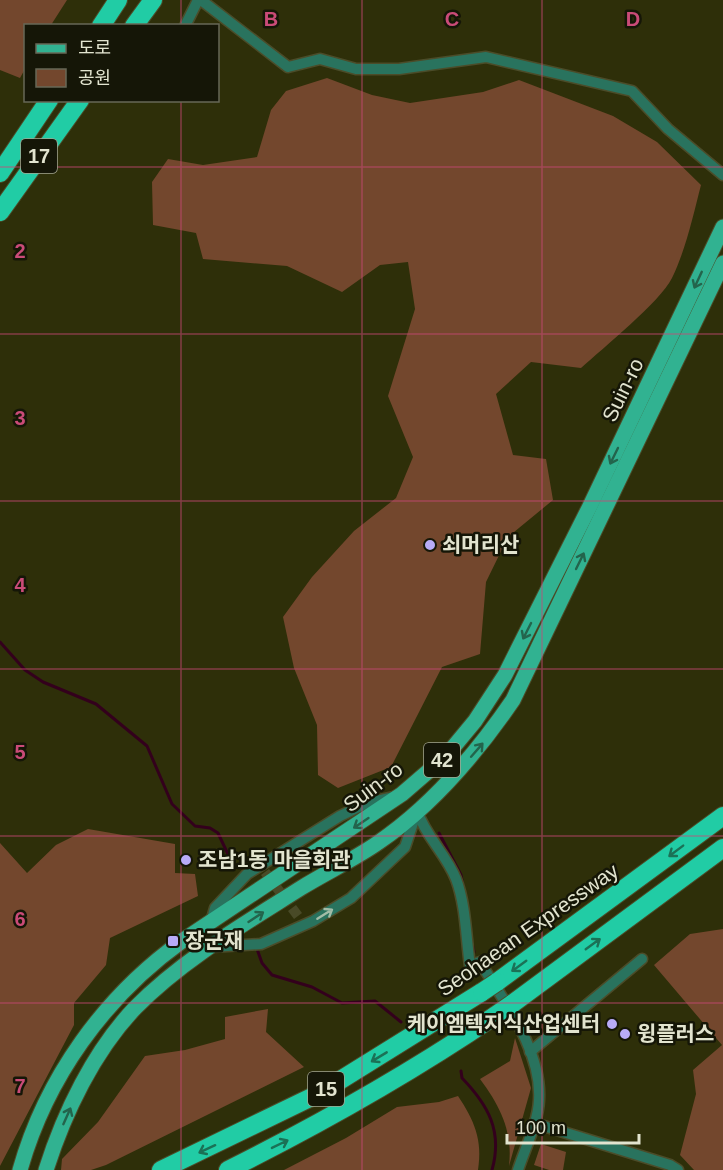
<svg xmlns="http://www.w3.org/2000/svg" width="723" height="1170" viewBox="0 0 723 1170" font-family="Arial,'Noto Sans KR',sans-serif">
	<style>
		.green { fill: #73472d }
		.lines { fill: none; stroke-linecap: round; stroke-linejoin: round }
		.stream { stroke: #33001c; stroke-width: 3 }
		.minor-tunnel { stroke: #494a27; stroke-width: 10; stroke-dasharray: 10 5; stroke-linecap: butt }
		.minor-casing { stroke: #4b4c29; stroke-width: 13 }
		.primary-casing { stroke: #4b4c29; stroke-width: 17 }
		.motorway-casing { stroke: #4b4c29; stroke-width: 20 }
		.minor { stroke: #29735e; stroke-width: 10 }
		.primary { stroke: #31b291; stroke-width: 15 }
		.motorway { stroke: #21cca5; stroke-width: 18 }
		.motorway-bridge-casing { stroke: #4b4c29; stroke-width: 20; stroke-linecap: butt }
		.motorway-bridge { stroke: #21cca5; stroke-width: 18 }
		.oneway { stroke: #23644c }
		.oneway2 { stroke: #1b7156 }
		.oneway3 { stroke: #a1bca7 }
		.grid { fill: none; stroke: #ca4b78; stroke-width: 1.5; stroke-opacity: 0.55 }
		.poi-dot { fill: #b8abf7; stroke: #151607; stroke-width: 2 }
		.labels { text-anchor: middle; stroke-width: 5; stroke-linejoin: round; paint-order: stroke }
		.shield { fill: #151607; stroke: #a4a693; stroke-width: 1.5 }
		.shield-label { font-size: 20px; font-weight: bold; fill: #e2e4cf }
		.street-label { font-size: 21px; fill: #e2e4cf; stroke: #151607 }
		.poi-label { font-size: 21px; font-weight: bold; fill: #e2e4cf; stroke: #151607; text-anchor: start }
		.grid-label { font-size: 20px; text-anchor: middle; font-weight: bold; fill: #ca4b78; stroke: #151607; stroke-width: 5; stroke-linejoin: round; paint-order: stroke }
	</style>
	<rect width="100%" height="100%" fill="#2e2f09"/>
	<!-- green -->
	<g class="green">
		<path d="M 0,0 L 67,0 L 51,25 L 26,26 L 25,69 L 20,78 L 0,70 Z"/>
		<path d="M 327,78 L 372,95 L 410,103 L 483,92 L 519,80 L 613,116 L 657,142 L 701,185 C 693,216 686,249 672,278 C 660,302 603,348 581,368 L 531,362 L 496,394 L 513,455 L 546,459 L 553,500 L 508,537 L 486,582 L 480,654 L 442,667 L 391,767 L 338,788 L 318,775 L 317,725 L 294,668 L 283,617 L 312,577 L 354,531 L 396,498 L 413,457 L 388,396 L 415,309 L 408,262 L 380,265 L 342,292 L 287,266 L 203,259 L 196,233 L 153,225 L 152,182 L 168,159 L 203,165 L 257,157 L 271,110 L 286,91 Z"/>
		<path d="M 88,829 L 175,844 L 175,873 L 195,874 L 198,896 L 110,938 L 106,965 L 74,1003 L 74,1025 L 0,1166 L 0,843 L 27,873 L 56,845 Z"/>
		<path d="M 723,929 L 723,1170 L 694,1170 L 680,1155 L 696,1094 L 693,1070 L 722,1045 L 654,965 L 690,934 Z"/>
		<path d="M 268,1009 L 266,1032 L 304,1067 L 106,1165 L 91,1170 L 61,1170 L 62,1159 L 98,1122 L 145,1056 L 185,1050 L 225,1039 L 225,1017 Z"/>
		<path d="M 515,1038 L 531,1088 L 509,1166 C 513,1131 500,1106 480,1079 L 510,1061 Z"/>
		<path d="M 458,1096 C 474,1120 483,1140 478,1170 L 284,1170 L 346,1138 L 397,1107 L 439,1102 Z"/>
		<path d="M 541,1144 L 566,1152 L 563,1170 L 549,1170 L 534,1165 Z"/>
	</g>
	<g class="lines">
		<!-- stream -->
		<g class="stream">
			<path d="M 0,642 L 25,670 L 43,682 L 96,704 L 147,746 L 172,804 L 195,826 L 210,828 L 218,833 L 233,865"/>
			<path d="M 439,833 L 461,875 L 463,885"/>
			<path d="M 472,942 L 474,952"/>
			<path d="M 257,949 L 262,963 L 272,975 L 312,987 L 342,1003 L 375,1001 L 401,1022"/>
			<path d="M 461,1071 L 462,1078 C 488,1105 503,1131 492,1170"/>
		</g>
		<!-- minor-tunnel -->
		<path class="minor-tunnel" d="M 265,872 L 298,916"/>
		<!-- minor casing -->
		<g class="minor-casing">
			<g id="minor">
				<path d="M 201,0 L 288,67 L 320,59 L 356,69 L 399,69 L 486,57 L 632,91 L 668,129 L 723,175"/>
				<path d="M 185,26 L 198,0"/>
				<path d="M 417,811 C 426,837 446,854 456,879 C 466,905 466,939 470,966 L 480,962 C 504,1002 542,1050 539,1100 C 538,1123 525,1148 518,1170"/>
				<path d="M 211,922 L 215,908 L 247,874 L 340,816 L 367,803 L 393,797"/>
				<path d="M 211,947 L 261,944 L 313,921 L 351,898 L 405,847 L 417,811"/>
				<path d="M 530,1052 L 642,959"/>
				<path d="M 534,1123 L 670,1165 L 678,1170"/>
			</g>
		</g>
		<!-- primary casing -->
		<g class="primary-casing">
			<g id="primary">
				<path d="M 20,1170 C 46,1078 104,997 182,941 L 402,794 L 446,756 L 475,721 L 505,675 L 589,508 L 723,227"/>
				<path d="M 46,1170 C 64,1113 94,1051 135,1008 C 182,960 244,924 301,888 C 327,872 355,859 379,842 C 433,805 476,754 513,700 L 723,263"/>
			</g>
		</g>
		<!-- motorway casing -->
		<g class="motorway-casing">
			<g id="motorway">
				<path d="M 101,26 L 118,0"/>
				<path d="M 134,26 L 153,0"/>
				<path d="M 0,173 L 49,100"/>
				<path d="M 0,212 L 80,100"/>
				<path d="M 497,982 L 723,816"/>
				<path d="M 512,1004 L 723,848"/>
				<path d="M 161,1170 L 318,1094 L 482,992"/>
				<path d="M 228,1170 C 322,1123 409,1074 496,1015"/>
			</g>
		</g>
		<!-- minor -->
		<use href="#minor" class="minor"/>
		<!-- primary -->
		<use href="#primary" class="primary"/>
		<!-- motorway -->
		<use href="#motorway" class="motorway"/>
		<!-- motorway-bridge casing -->
		<g class="motorway-bridge-casing">
			<g id="motorway-bridge">
				<path d="M 482,992 L 497,982"/>
				<path d="M 496,1015 L 512,1004"/>
			</g>
		</g>
		<!-- motorway-bridge -->
		<use href="#motorway-bridge" class="motorway-bridge"/>
	</g>
	<!-- one-way arrows -->
	<defs><path id="oneway-shaft" d="M-6 0H5M1.5-3L5.5 0L1.5 3" fill="none" stroke-width="1.6" stroke-linecap="round" stroke-linejoin="round" transform="scale(1.5)"/></defs>
	<g class="oneway">
		<use href="#oneway-shaft" transform="translate(698 280) rotate(115)"/>
		<use href="#oneway-shaft" transform="translate(614 456) rotate(116)"/>
		<use href="#oneway-shaft" transform="translate(580 561) rotate(-64)"/>
		<use href="#oneway-shaft" transform="translate(527 631) rotate(117)"/>
		<use href="#oneway-shaft" transform="translate(477 750) rotate(-49)"/>
		<use href="#oneway-shaft" transform="translate(361 823) rotate(146)"/>
		<use href="#oneway-shaft" transform="translate(256 917) rotate(-33)"/>
		<use href="#oneway-shaft" transform="translate(67 1116) rotate(-66)"/>
	</g>
	<g class="oneway2">
		<use href="#oneway-shaft" transform="translate(676 851) rotate(143)"/>
		<use href="#oneway-shaft" transform="translate(593 944) rotate(-36)"/>
		<use href="#oneway-shaft" transform="translate(519 966) rotate(144)"/>
		<use href="#oneway-shaft" transform="translate(379 1057) rotate(149)"/>
		<use href="#oneway-shaft" transform="translate(280 1144) rotate(-26)"/>
		<use href="#oneway-shaft" transform="translate(207 1149) rotate(155)"/>
	</g>
	<use class="oneway3" href="#oneway-shaft" transform="translate(325 914) rotate(-32)"/>
	<!-- grid -->
	<path class="grid" d="M 181,0 L 181,26M 362,0 L 362,1170M 542,0 L 542,1170M 181,100 L 181,1170M 0,167 L 723,167M 0,334 L 723,334M 0,501 L 723,501M 0,669 L 723,669M 0,836 L 723,836M 0,1003 L 723,1003"/>
	<!-- markers -->
	<g class="poi-dot">
		<circle cx="430" cy="545" r="6"/>
		<circle cx="186" cy="860" r="6"/>
		<rect x="167" y="935" width="12" height="12" rx="3"/>
		<circle cx="612" cy="1024" r="6"/>
		<circle cx="625" cy="1034" r="6"/>
	</g>
	<g class="labels">
		<!-- shield labels -->
		<g class="shield">
			<rect x="21" y="139" width="36" height="34" rx="4.5"/>
			<rect x="424" y="743" width="36" height="34" rx="4.5"/>
			<rect x="308" y="1072" width="36" height="34" rx="4.5"/>
		</g>
		<g class="shield-label">
			<text x="39" y="163">17</text>
			<text x="442" y="767">42</text>
			<text x="326" y="1096">15</text>
		</g>
		<!-- street labels -->
		<g class="street-label">
			<text transform="translate(623 390) rotate(-64)" y="7">Suin-ro</text>
			<text transform="translate(373 787) rotate(-37)" y="7">Suin-ro</text>
			<text transform="translate(528 930) rotate(-35)" y="7">Seohaean Expressway</text>
		</g>
		<!-- poi labels -->
		<g class="poi-label">
			<text x="442" y="552">쇠머리산</text>
			<text x="198" y="867">조남1동 마을회관</text>
			<text x="185" y="948">장군재</text>
			<text x="600" y="1031" text-anchor="end">케이엠텍지식산업센터</text>
			<text x="637" y="1041">윙플러스</text>
		</g>
	</g>
	<g class="grid-label">
		<text x="271" y="26">B</text>
		<text x="452" y="26">C</text>
		<text x="633" y="26">D</text>
		<text x="20" y="258">2</text>
		<text x="20" y="425">3</text>
		<text x="20" y="592">4</text>
		<text x="20" y="759">5</text>
		<text x="20" y="926">6</text>
		<text x="20" y="1093">7</text>
	</g>
	<!-- legend -->
	<rect x="24" y="24" width="195" height="78" fill="#151607" stroke="#676857" stroke-width="1.5"/>
	<rect x="36" y="44" width="30" height="9" fill="#31b291" stroke="#676857" stroke-width="1.5"/>
	<text x="78" y="54" font-size="18" fill="#e2e4cf">도로</text>
	<rect x="36" y="69" width="30" height="18" fill="#73472d" stroke="#676857" stroke-width="1.5"/>
	<text x="78" y="84" font-size="18" fill="#e2e4cf">공원</text>
	<!-- scale -->
	<path d="M507 1134v9h132v-9" fill="none" stroke="#e2e4cf" stroke-width="3"/>
	<text x="516" y="1134" font-size="18" fill="#e2e4cf" stroke="#151607" stroke-width="4.5" paint-order="stroke">100 m</text>
</svg>
